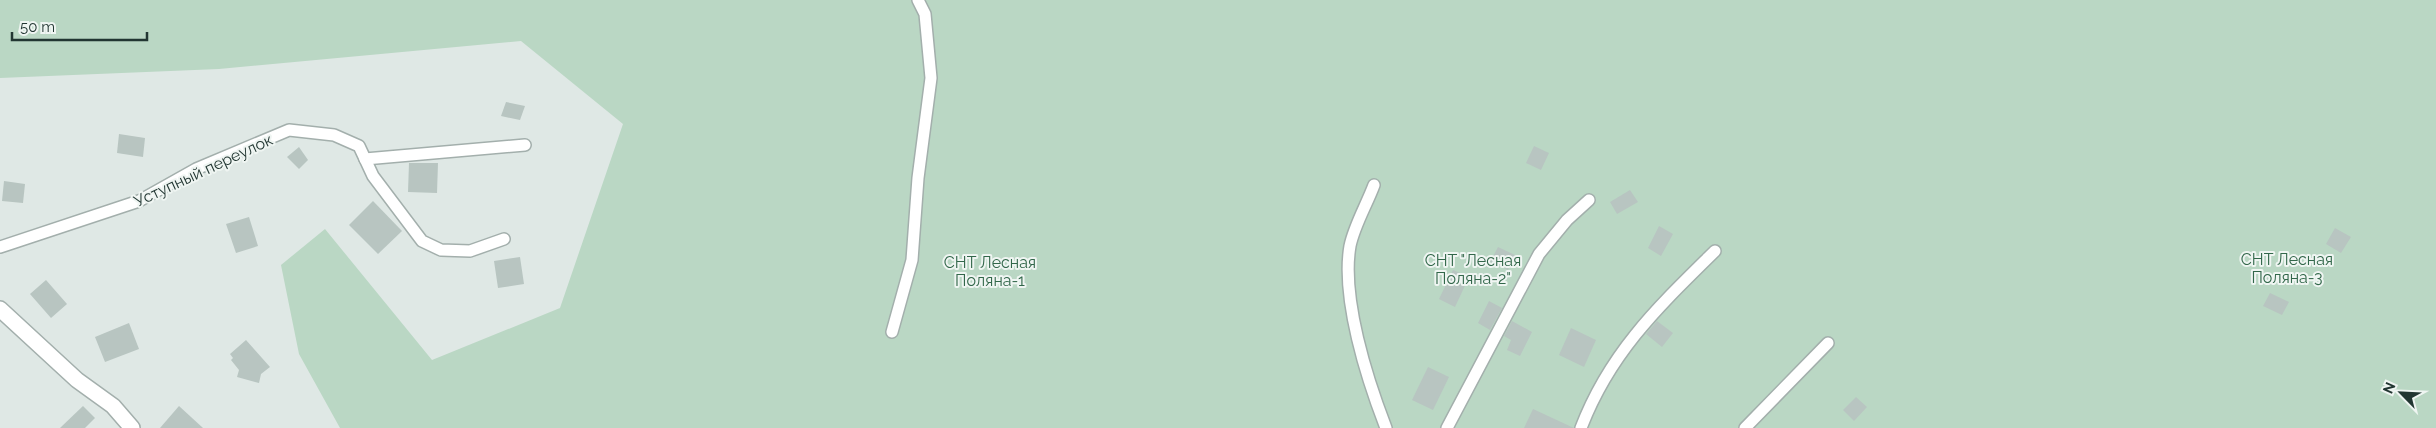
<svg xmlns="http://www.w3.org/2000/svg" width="2436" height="428" viewBox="0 0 2436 428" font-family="Raleway,sans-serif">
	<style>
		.green { fill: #bad7c4 }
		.building { fill: #b8c5c1 }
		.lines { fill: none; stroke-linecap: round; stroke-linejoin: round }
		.service-casing { stroke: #a3afac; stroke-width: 14 }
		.minor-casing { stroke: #a3afac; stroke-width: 18 }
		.service { stroke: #fff; stroke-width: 11 }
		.minor { stroke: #fff; stroke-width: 15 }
		.labels { text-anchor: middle; stroke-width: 4; stroke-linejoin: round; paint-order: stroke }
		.street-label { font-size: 16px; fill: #223632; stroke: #eff5f2 }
		.park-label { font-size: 16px; fill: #32674a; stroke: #eff5f2 }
	</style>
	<rect width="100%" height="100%" fill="#dfe8e5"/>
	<!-- green -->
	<path class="green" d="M 0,0 L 2436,0 L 2436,428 L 340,428 L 299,354 L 281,265 L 325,229 L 432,360 L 560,308 L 623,124 L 521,41 L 219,69 L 0,78 Z"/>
	<!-- building -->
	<g class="building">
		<path d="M 506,102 L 525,106 L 520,120 L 501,116 Z"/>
		<path d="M 119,134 L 145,138 L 143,157 L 117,153 Z"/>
		<path d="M 1534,146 L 1549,153 L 1541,170 L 1526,163 Z"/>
		<path d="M 299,147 L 308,160 L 299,169 L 287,157 Z"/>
		<path d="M 409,163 L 438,163 L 437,193 L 408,192 Z"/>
		<path d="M 4,181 L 25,184 L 23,203 L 2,201 Z"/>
		<path d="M 1630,190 L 1638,202 L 1617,214 L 1610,202 Z"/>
		<path d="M 373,201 L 402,231 L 378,254 L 349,225 Z"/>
		<path d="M 249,217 L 258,246 L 236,253 L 226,224 Z"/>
		<path d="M 1659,226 L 1673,234 L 1661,256 L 1648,248 Z"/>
		<path d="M 2335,228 L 2351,237 L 2341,253 L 2326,244 Z"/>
		<path d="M 1498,247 L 1515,255 L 1508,270 L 1490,262 Z"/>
		<path d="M 520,257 L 524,284 L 498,288 L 494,261 Z"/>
		<path d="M 1453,270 L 1469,277 L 1455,307 L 1439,299 Z"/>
		<path d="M 46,280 L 67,304 L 51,318 L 30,294 Z"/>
		<path d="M 2270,293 L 2289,302 L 2282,315 L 2263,306 Z"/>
		<path d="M 1489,301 L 1502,308 L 1490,330 L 1478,323 Z"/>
		<path d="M 1512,321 L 1532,332 L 1520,356 L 1507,350 L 1511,340 L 1504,336 Z"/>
		<path d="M 1657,321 L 1673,333 L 1662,347 L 1646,334 Z"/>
		<path d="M 129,323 L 139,349 L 105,362 L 95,337 Z"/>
		<path d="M 1571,328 L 1596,340 L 1584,367 L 1559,355 Z"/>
		<path d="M 246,340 L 270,367 L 261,374 L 259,383 L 237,377 L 239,370 L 231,360 L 233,358 L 230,354 Z"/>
		<path d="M 1428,367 L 1449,377 L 1433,410 L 1412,400 Z"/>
		<path d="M 1856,397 L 1867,407 L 1854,421 L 1843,410 Z"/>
		<path d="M 83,406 L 95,418 L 85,428 L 60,428 Z"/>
		<path d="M 179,406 L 203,428 L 160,428 Z"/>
		<path d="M 1533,409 L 1574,428 L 1524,428 Z"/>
	</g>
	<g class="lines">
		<!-- service casing -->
		<g class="service-casing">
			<g id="service">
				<path d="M 365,159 L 525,145"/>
				<path d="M 1374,185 C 1367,204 1354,226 1350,246 C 1341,298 1367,379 1386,428"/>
				<path d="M 0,247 L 139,201 L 196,169 L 289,130 L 334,135 L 359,146 L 373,176 L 422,241 L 441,250 L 470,251 L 504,239"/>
				<path d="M 892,332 L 912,260 L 918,178 L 931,78 L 925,14 L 918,0"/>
				<path d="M 1447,428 L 1539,254 L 1567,220 L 1589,200"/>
				<path d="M 1581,428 C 1610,352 1659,306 1715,251"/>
				<path d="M 1745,428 L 1828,343"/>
			</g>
		</g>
		<!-- minor casing -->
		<g class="minor-casing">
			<path id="minor" d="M 0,309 L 77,380 L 113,406 L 132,428"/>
		</g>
		<!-- service -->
		<use href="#service" class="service"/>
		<!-- minor -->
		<use href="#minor" class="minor"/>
	</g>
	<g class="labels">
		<!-- street labels -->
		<g class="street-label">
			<text transform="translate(203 170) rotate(-25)" y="6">Уступный переулок</text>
		</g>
		<!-- park labels -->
		<g class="park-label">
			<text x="2287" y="265">СНТ Лесная<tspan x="2287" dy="18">Поляна-3</tspan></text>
			<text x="1473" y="266">СНТ "Лесная<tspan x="1473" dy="18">Поляна-2"</tspan></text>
			<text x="990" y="268">СНТ Лесная<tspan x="990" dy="18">Поляна-1</tspan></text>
		</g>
	</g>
	<!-- north arrow -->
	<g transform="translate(2401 393) rotate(294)" stroke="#eff5f2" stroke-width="4" paint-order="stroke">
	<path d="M0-4L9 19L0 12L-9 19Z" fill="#223632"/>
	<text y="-8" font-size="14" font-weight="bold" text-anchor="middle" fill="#223632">N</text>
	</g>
	<!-- scale -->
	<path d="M12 32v8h135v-8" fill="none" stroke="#223632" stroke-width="2.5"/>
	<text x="20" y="32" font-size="15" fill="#223632" stroke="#eff5f2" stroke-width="4" paint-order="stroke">50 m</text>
</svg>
